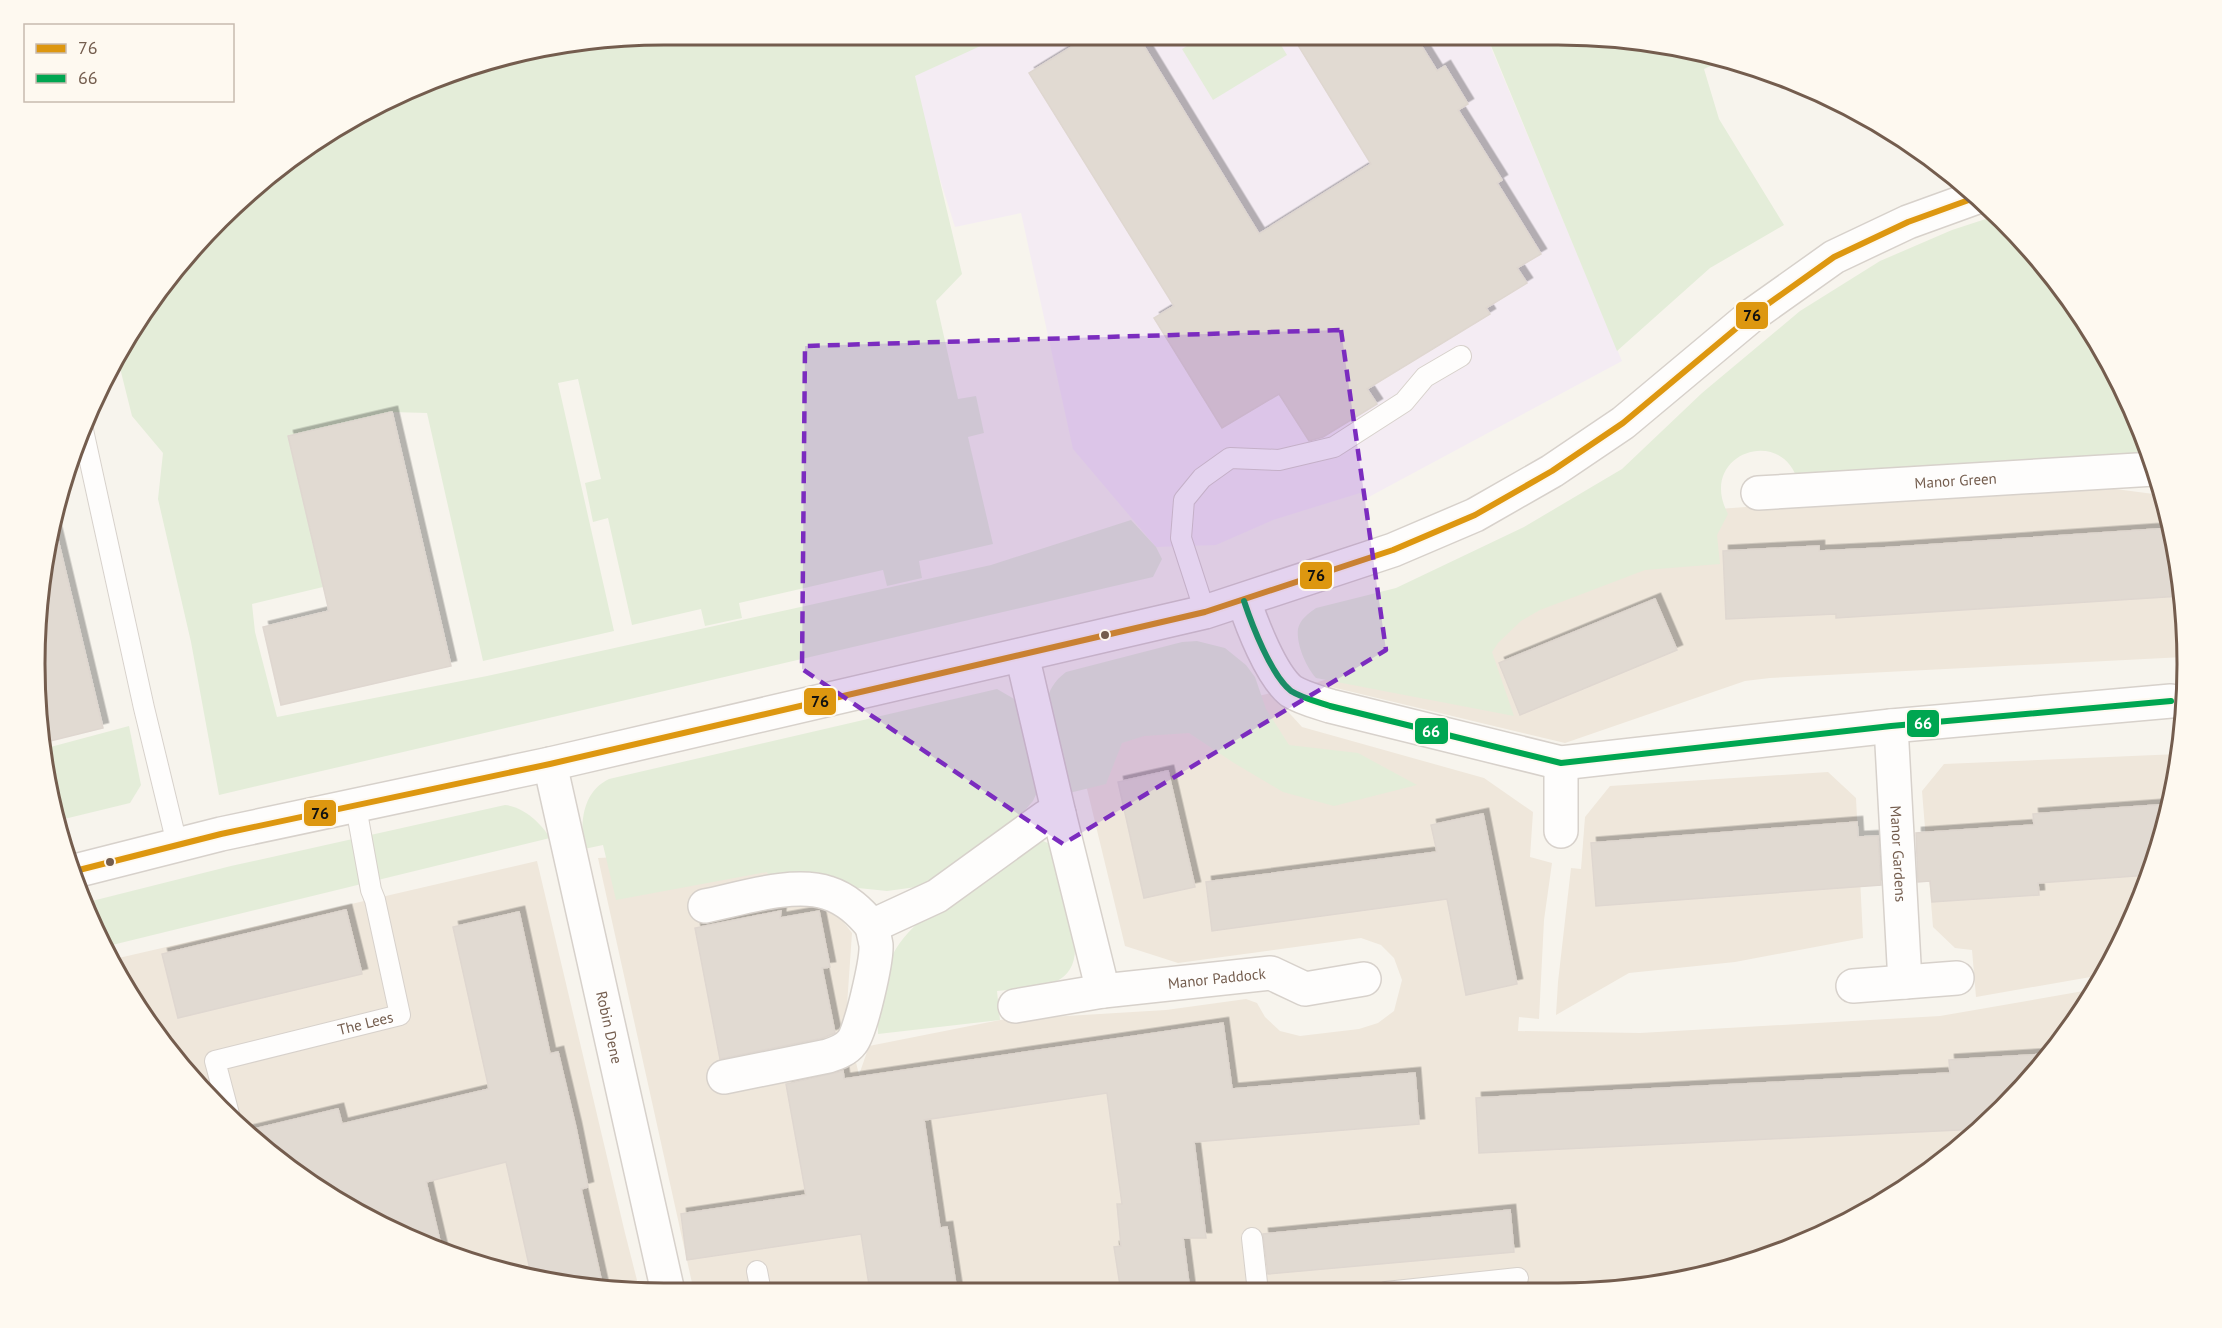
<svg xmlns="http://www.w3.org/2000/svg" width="2222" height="1328" viewBox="0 0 2222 1328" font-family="'PT Sans',sans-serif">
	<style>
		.residential { fill: #efe7db }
		.industrial { fill: #eae4de }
		.education { fill: #f4ecf3 }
		.green { fill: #e4edd9 }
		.building { fill: #e1dad2; stroke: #dfd7d0; stroke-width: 1.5; filter: url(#shadow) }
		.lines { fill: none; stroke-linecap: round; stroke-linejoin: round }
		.service-casing { stroke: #d7d1cb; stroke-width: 22 }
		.minor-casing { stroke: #d7d1cb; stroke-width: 36 }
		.service { stroke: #fefdfc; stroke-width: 20 }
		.minor { stroke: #fefdfc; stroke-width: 33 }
		.bus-1-casing { stroke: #fef9f0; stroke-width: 10 }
		.bus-2-casing { stroke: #fef9f0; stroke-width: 10 }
		.bus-1 { stroke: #dd9710; stroke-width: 6 }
		.bus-2 { stroke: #00a651; stroke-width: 6 }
		.marked { fill: #7b2cbf; fill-opacity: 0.2; stroke: #7b2cbf; stroke-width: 4.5; stroke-dasharray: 12 8; stroke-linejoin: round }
		.bus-dot { fill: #745d4e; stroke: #fef9f0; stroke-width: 2 }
		.labels { text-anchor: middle; stroke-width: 4.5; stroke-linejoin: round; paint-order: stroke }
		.street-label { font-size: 15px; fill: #745d4e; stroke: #fef9f0 }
		.rim { fill: none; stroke: #745d4e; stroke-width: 3 }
		.line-badge { stroke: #fef9f0; stroke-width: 2 }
		.badge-label { font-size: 16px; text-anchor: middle; font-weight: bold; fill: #fff }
		.pale-badge-label { font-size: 16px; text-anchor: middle; font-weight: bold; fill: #111 }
	</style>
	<defs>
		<filter id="shadow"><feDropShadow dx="5.5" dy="-5.5" stdDeviation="0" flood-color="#0004"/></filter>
	</defs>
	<rect width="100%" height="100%" fill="#f7f4ed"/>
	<!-- residential -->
	<g class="residential">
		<path d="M 2108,488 L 2161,495 L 2175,542 L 2187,664 L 2186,684 L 2184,657 L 1770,678 L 1745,681 L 1565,743 L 1315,683 L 1454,638 L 1677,512 L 1788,504 Z"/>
		<path d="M 1271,693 L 1302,727 L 1484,778 L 1533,812 L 1530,857 L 1552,863 L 1544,920 L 1539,1019 L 1519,1017 L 1518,1031 L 1640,1033 L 1940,1016 L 2095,989 L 2081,1014 L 1973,1137 L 1872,1209 L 1721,1272 L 1600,1292 L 694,1292 L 598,858 L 660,855 L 757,833 L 776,901 L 809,900 L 835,911 L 852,933 L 846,1020 L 859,1075 L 869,1046 L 1000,1020 L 1166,1010 L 1246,999 L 1257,1003 L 1265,1017 L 1280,1031 L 1300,1036 L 1359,1029 L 1378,1023 L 1394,1011 L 1402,980 L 1394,958 L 1381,945 L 1361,938 L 1178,963 L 1125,946 L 1080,760 L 1166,718 Z"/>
		<path d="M 2179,754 L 2175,787 L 2139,905 L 2102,975 L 1976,997 L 1972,950 L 1955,948 L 1933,927 L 1922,791 L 1944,764 Z"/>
		<path d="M 1828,772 L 1856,798 L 1863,938 L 1735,962 L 1629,973 L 1556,1015 L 1558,982 L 1571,868 L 1581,869 L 1585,817 L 1610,786 Z"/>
		<path d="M 537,861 L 625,1233 L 640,1292 L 622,1292 L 461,1260 L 314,1187 L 219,1109 L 164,1047 L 119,978 L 110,960 Z"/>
	</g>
	<!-- industrial -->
	<path class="industrial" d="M 2177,591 L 2180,591 L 2187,664 L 2186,684 L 2184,657 L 2180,657 Z"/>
	<!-- education -->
	<path class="education" d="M 1486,36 L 1622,361 L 1365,499 L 1360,493 L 1273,520 L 1216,545 L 1156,547 L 1073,449 L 1021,213 L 955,227 L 922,122 L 915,75 L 980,45 L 985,38 Z"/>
	<!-- green -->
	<g class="green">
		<path d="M 1487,36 L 1600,36 L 1723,60 L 1704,69 L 1719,119 L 1784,225 L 1710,268 L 1617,351 Z"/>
		<path d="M 1202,37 L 1276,37 L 1287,55 L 1213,100 L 1182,49 Z"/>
		<path d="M 985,38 L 987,43 L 915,76 L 962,274 L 936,301 L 958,399 L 976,396 L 984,433 L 968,437 L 993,544 L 919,561 L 922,578 L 887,586 L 883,570 L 739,603 L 742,618 L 705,626 L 701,609 L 632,625 L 608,518 L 593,522 L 585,483 L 601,479 L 578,379 L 558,383 L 614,631 L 483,661 L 427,413 L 392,412 L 289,436 L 323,587 L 252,604 L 255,632 L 277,717 L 487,676 L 991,565 L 1131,520 L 1156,547 L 1162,559 L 1153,577 L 219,795 L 191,642 L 158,499 L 163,453 L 132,416 L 118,360 L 141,314 L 219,219 L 281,164 L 385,100 L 462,68 L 582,40 Z"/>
		<path d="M 1998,215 L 2082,315 L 2140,423 L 2149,454 L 1798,482 C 1783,424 1696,454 1728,514 L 1717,535 L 1720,564 L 1645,570 L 1540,610 L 1521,621 L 1498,643 L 1492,652 L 1514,716 L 1316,678 C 1306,667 1296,644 1298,629 C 1300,619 1309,613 1316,608 L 1396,588 L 1524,527 L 1622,469 L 1702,393 L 1800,311 L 1880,261 L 1952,230 Z"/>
		<path d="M 1197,641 L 1225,648 L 1246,665 L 1255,677 L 1266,709 L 1289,745 L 1358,753 L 1417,785 L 1334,806 L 1283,792 L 1234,763 L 1189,733 L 1144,736 L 1122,743 L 1106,784 L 1065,794 L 1046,704 C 1049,690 1054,681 1066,672 L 1182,642 Z"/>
		<path d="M 997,689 L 1016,700 L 1039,788 L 1033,801 L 1015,822 L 924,886 L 887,891 L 858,888 L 830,882 L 770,879 L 767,872 L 616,900 L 603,845 L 584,849 C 580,823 582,792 609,779 Z"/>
		<path d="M 129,726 L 141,785 L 130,803 L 56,821 L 47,786 L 43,749 Z"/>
		<path d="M 505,805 C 524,807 541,823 550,838 L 104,947 L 84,903 L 231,866 Z"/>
		<path d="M 1041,840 L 1052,845 L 1075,945 C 1077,992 1031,987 997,991 L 1000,1020 L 878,1034 C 877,1012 883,973 893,954 C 910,922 943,904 972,885 C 995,870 1018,855 1041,840 Z"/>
	</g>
	<!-- building -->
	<g class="building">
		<path d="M 1293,37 L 1416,37 L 1437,71 L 1445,66 L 1468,104 L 1458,110 L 1502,180 L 1497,183 L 1541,254 L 1517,268 L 1527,283 L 1486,308 L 1490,314 L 1367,389 L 1377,404 L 1323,437 L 1309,441 L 1279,394 L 1222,428 L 1154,318 L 1174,306 L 1029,73 L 1086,38 L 1139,38 L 1259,234 L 1371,164 Z"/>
		<path d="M 392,412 L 451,666 L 281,705 L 263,627 L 329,611 L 288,436 Z"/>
		<path d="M 54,523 L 103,728 L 42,743 L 34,664 L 40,581 Z"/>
		<path d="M 2171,528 L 2175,542 L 2181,596 L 1836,618 L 1836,614 L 1726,619 L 1723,551 L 1819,546 L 1819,551 L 1881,548 Z"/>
		<path d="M 1655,599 L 1677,650 L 1520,715 L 1499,663 Z"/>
		<path d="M 1168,771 L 1195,887 L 1144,898 L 1118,782 Z"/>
		<path d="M 2170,804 L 2149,875 L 2038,883 L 2039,895 L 1932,902 L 1930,881 L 1918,882 L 1916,833 L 2034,825 L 2033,814 Z"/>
		<path d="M 1483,814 L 1517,984 L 1466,995 L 1447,899 L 1212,931 L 1206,882 L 1437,852 L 1431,825 Z"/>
		<path d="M 1857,822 L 1858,837 L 1878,836 L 1881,885 L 1596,906 L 1591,843 Z"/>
		<path d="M 346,910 L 362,974 L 178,1018 L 162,954 Z"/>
		<path d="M 781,911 L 780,918 L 819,911 L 830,967 L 822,968 L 835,1033 L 823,1038 L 720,1059 L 695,928 Z"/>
		<path d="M 519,912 L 550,1054 L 558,1052 L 576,1128 L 588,1187 L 581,1189 L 603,1288 L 531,1274 L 506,1162 L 426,1182 L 442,1250 L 314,1187 L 246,1131 L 338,1109 L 342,1124 L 489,1089 L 453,927 Z"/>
		<path d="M 1223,1023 L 1232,1089 L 1415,1073 L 1419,1124 L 1194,1142 L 1206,1238 L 1183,1238 L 1190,1292 L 1121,1292 L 1114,1247 L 1121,1246 L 1117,1204 L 1122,1204 L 1107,1093 L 924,1120 L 940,1228 L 947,1227 L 957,1292 L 876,1292 L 875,1285 L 869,1285 L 861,1234 L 687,1260 L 681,1214 L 806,1195 L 786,1084 L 843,1071 L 844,1079 Z"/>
		<path d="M 2046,1054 L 1980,1129 L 1479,1153 L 1476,1098 L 1950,1073 L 1949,1060 Z"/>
		<path d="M 1510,1210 L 1514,1252 L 1268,1274 L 1263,1234 Z"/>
	</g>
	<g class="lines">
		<!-- service casing -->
		<g class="service-casing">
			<g id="service">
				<path d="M 83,430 L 144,708 L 177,844"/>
				<path d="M 1205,612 L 1181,538 L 1184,500 L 1202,478 L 1230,458 L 1279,460 L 1334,447 L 1404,402 L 1425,377 L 1461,356"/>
				<path id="s1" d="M 230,1118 L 215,1061 L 400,1015 L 375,900 L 371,890 L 356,807"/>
				<path d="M 1252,1238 L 1258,1292"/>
				<path d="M 757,1271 L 761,1292"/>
				<path d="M 1386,1292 L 1518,1278"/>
			</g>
		</g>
		<!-- minor casing -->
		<g class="minor-casing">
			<g id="minor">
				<path id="s2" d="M 1758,493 L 2154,469"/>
				<path d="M 1244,601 C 1252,625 1271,675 1291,691 C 1302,698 1318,702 1330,706 L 1561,763 L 1891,726 L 2171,701"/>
				<path id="s3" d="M 1022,655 L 1059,814 L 1103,991 L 1271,973 L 1305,989 L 1364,979"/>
				<path id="s4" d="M 1891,726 L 1905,982"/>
				<path d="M 1561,763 L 1561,831"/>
				<path id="s5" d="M 550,764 L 668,1292"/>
				<path d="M 71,872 L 221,834 L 550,764 L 1205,612 L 1393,550 L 1475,515 L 1552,471 L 1623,423 L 1751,316 L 1834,257 L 1908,222 L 1977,197"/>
				<path d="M 705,906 C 740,899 794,881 828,893 C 847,899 860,912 872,926"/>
				<path d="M 1853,986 L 1957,978"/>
				<path d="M 1015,1006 L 1103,991"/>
				<path d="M 724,1077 L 828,1056 C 837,1053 846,1050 852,1042 C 861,1031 877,960 876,945 C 875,939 873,932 872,926 L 937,896 L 1046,817 L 1059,814"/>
			</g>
		</g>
		<!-- service -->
		<use href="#service" class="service"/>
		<!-- minor -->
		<use href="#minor" class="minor"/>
		<!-- bus-1 casing -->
		<g class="bus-1-casing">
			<path id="bus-1" d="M 71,872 L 221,834 L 550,764 L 1205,612 L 1393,550 L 1475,515 L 1552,471 L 1623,423 L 1751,316 L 1834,257 L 1908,222 L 1977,197"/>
		</g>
		<!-- bus-2 casing -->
		<g class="bus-2-casing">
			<path id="bus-2" d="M 1244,601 C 1252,625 1271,675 1291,691 C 1302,698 1318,702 1330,706 L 1561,763 L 1891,726 L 2171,701"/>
		</g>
		<!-- bus-1 -->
		<use href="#bus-1" class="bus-1"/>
		<!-- bus-2 -->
		<use href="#bus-2" class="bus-2"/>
	</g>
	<!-- marked area -->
	<path class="marked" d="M 1341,330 L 1386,650 L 1063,844 L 802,669 L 805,346 Z"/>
	<!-- markers -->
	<g class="bus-dot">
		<circle cx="1105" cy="635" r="5"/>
		<circle cx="110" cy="862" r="5"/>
	</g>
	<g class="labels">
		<!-- street labels -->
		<g class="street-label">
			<text dy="5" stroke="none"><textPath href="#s2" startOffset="198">Manor Green</textPath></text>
			<text dy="5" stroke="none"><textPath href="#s4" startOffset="128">Manor Gardens</textPath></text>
			<text dy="5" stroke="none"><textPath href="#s3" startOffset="460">Manor Paddock</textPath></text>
			<text dy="5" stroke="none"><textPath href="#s1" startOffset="214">The Lees</textPath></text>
			<text dy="5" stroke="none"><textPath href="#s5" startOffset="270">Robin Dene</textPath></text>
		</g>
	</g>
	<!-- crop -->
	<path d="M0 0H2222V1328H0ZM664 45H1558A619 619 0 0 1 2177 664V664A619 619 0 0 1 1558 1283H664A619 619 0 0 1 45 664V664A619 619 0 0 1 664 45Z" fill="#fef9f0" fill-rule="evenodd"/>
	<path class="rim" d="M664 45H1558A619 619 0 0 1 2177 664V664A619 619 0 0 1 1558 1283H664A619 619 0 0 1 45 664V664A619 619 0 0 1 664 45Z"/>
	<g class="line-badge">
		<rect x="1735" y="301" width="34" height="29" rx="6" fill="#dd9710"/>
		<rect x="1299" y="561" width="34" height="29" rx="6" fill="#dd9710"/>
		<rect x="803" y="687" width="34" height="29" rx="6" fill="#dd9710"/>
		<rect x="1906" y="709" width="34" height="29" rx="6" fill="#00a651"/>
		<rect x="1414" y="717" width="35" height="28" rx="6" fill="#00a651"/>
		<rect x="303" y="799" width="34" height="28" rx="6" fill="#dd9710"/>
	</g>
	<g class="badge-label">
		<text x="1923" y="729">66</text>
		<text x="1431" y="737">66</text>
	</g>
	<g class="pale-badge-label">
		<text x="1752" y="321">76</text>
		<text x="1316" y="581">76</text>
		<text x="820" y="707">76</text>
		<text x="320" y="819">76</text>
	</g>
	<!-- legend -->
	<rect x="24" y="24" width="210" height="78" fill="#fef9f0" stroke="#c7bbaf" stroke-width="1.5"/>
	<rect x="36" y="44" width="30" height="9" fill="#dd9710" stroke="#c7bbaf" stroke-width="1.5"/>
	<text x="78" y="54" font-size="18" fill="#745d4e">76</text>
	<rect x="36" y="74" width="30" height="9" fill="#00a651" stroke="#c7bbaf" stroke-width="1.5"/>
	<text x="78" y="84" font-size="18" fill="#745d4e">66</text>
</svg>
